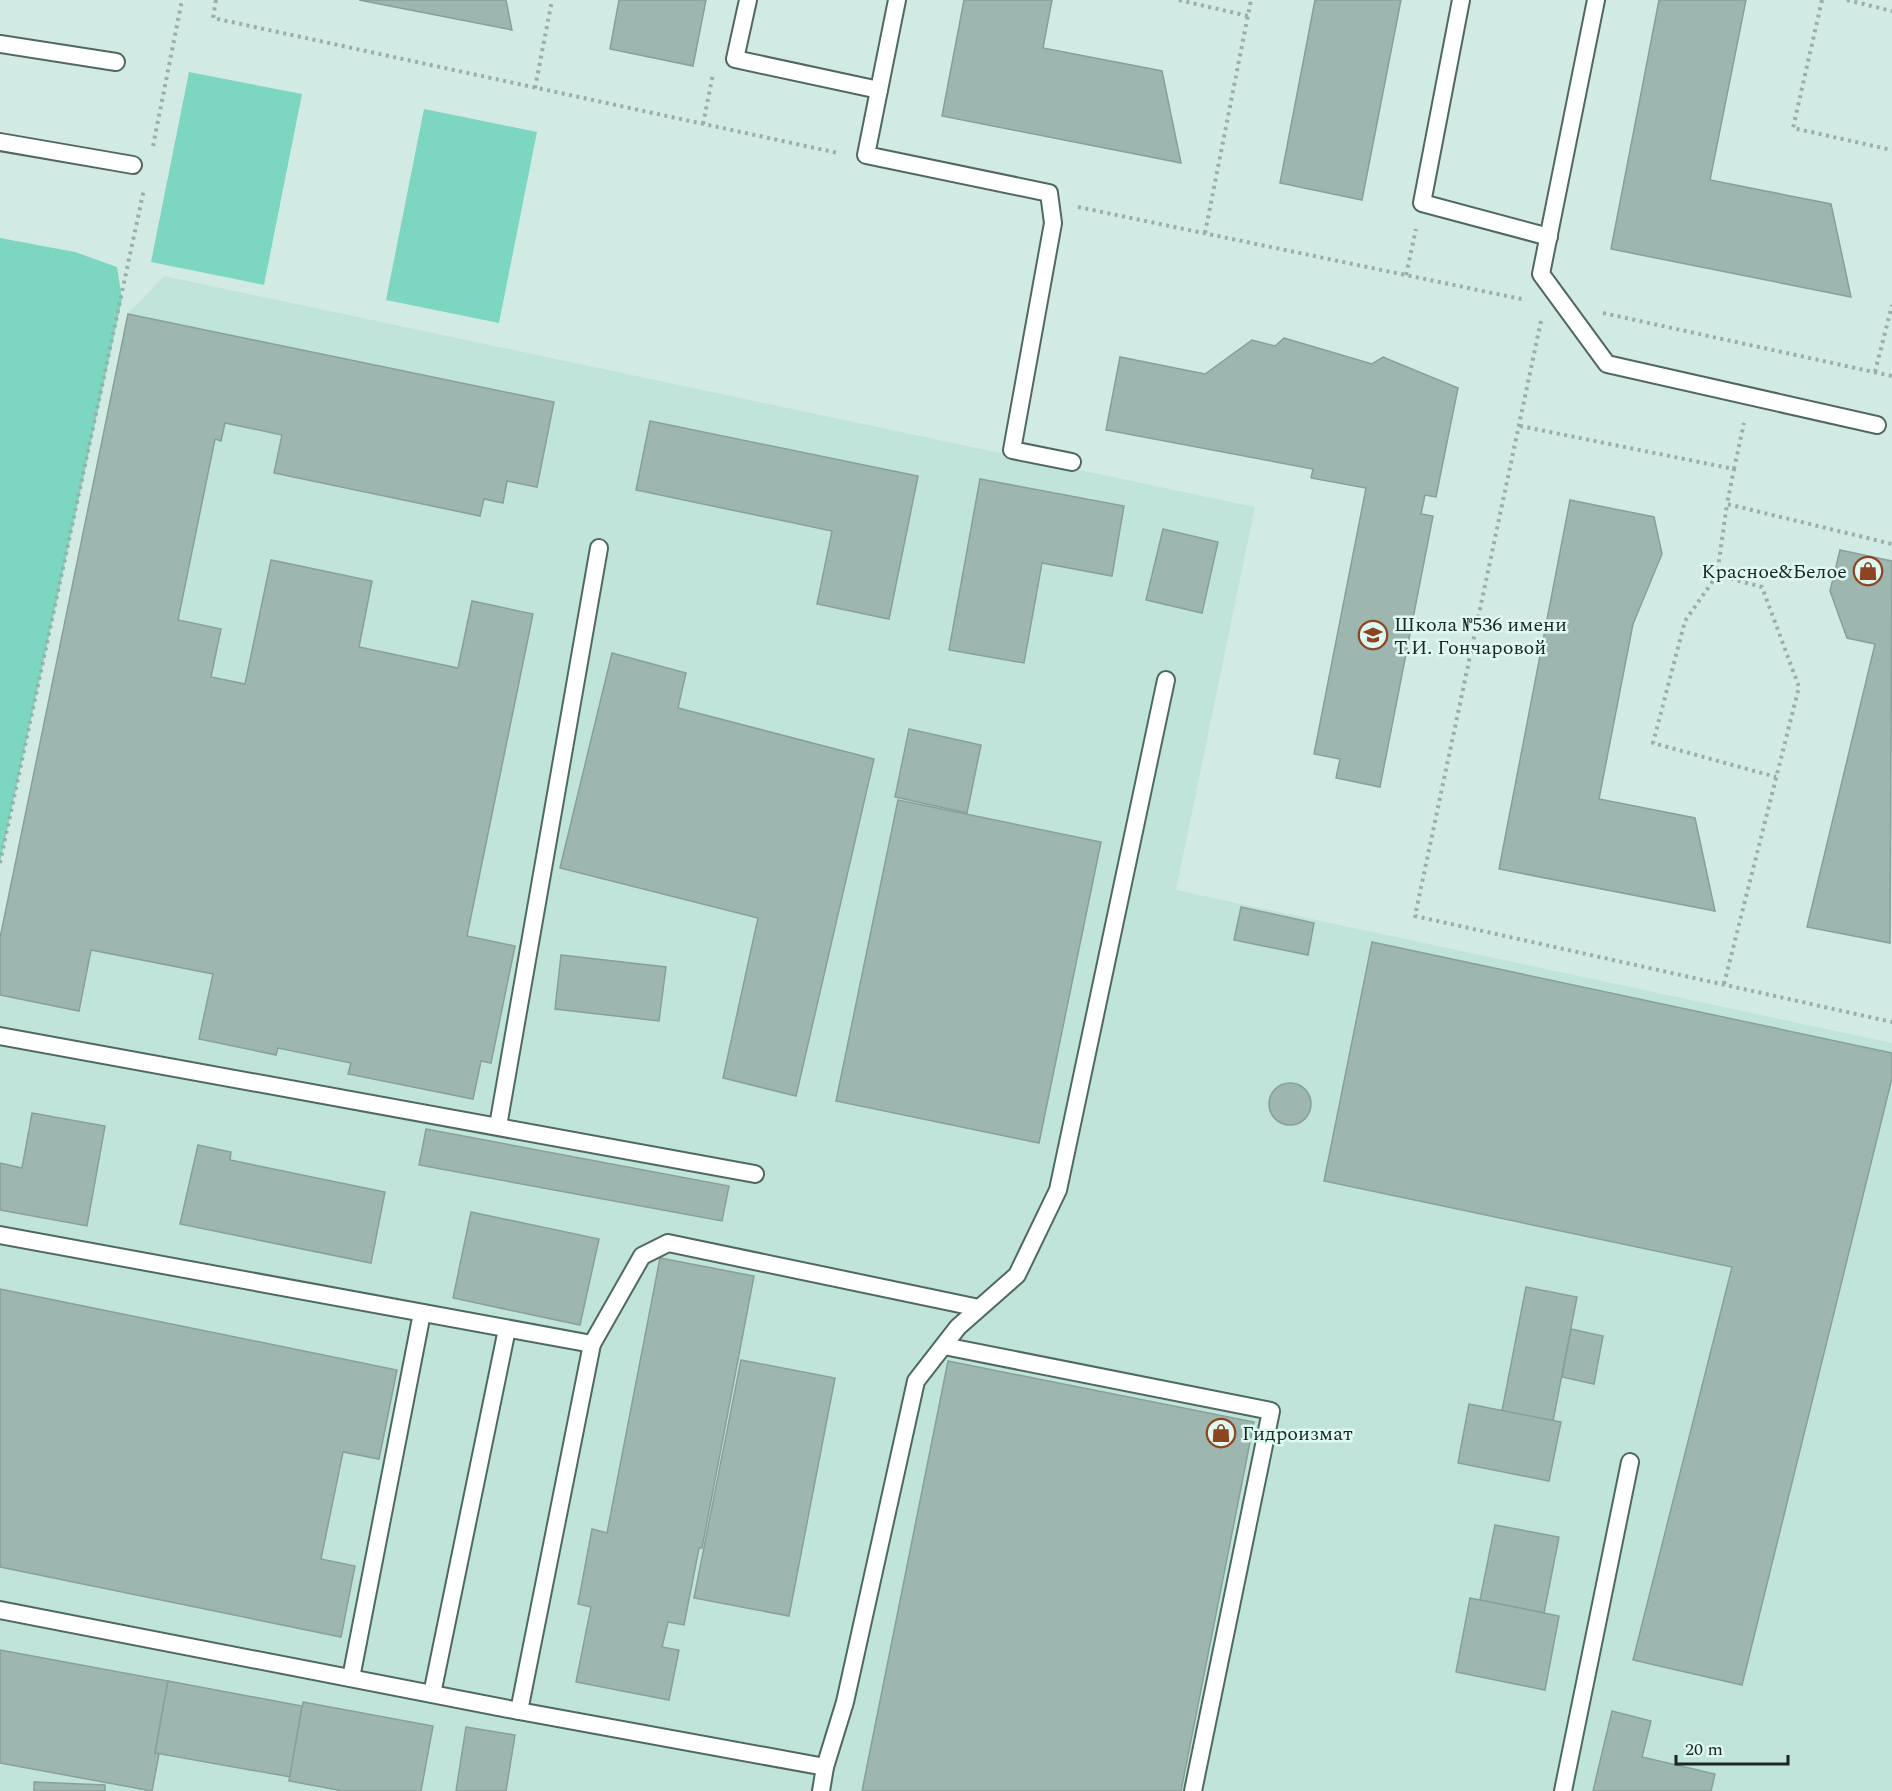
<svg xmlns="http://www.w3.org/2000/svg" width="1892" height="1791" viewBox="0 0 1892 1791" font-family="Spectral,serif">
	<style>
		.built { fill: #c0e4da }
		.green { fill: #7dd6c2 }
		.building { fill: #9db7b0; stroke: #87a099; stroke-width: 1.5 }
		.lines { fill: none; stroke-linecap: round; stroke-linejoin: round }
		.service-casing { stroke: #506862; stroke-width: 20 }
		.path { stroke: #99aea8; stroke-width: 4; stroke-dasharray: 3 4.5; stroke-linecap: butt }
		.service { stroke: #fff; stroke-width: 16 }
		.labels { text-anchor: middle; stroke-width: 5; stroke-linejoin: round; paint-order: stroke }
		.poi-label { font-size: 20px; fill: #1c2623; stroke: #def9f1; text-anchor: start }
	</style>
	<rect width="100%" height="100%" fill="#d1ebe4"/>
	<!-- built -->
	<path class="built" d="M 164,276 L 1255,507 L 1176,890 L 1892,1043 L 1892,1791 L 0,1791 L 0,938 L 128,314 Z"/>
	<!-- green -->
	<g class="green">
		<path d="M 189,72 L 302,94 L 264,285 L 151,262 Z"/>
		<path d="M 424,109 L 537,132 L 499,323 L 386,300 Z"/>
		<path d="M 0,238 L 75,252 L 117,267 L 122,299 L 0,863 Z"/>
	</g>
	<!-- building -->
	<g class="building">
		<path d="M 359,0 L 506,0 L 512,30 Z"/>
		<path d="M 619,0 L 706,0 L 693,66 L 610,49 Z"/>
		<path d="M 964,0 L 1052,0 L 1043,48 L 1162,71 L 1181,163 L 942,116 Z"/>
		<path d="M 1315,0 L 1401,0 L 1362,200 L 1280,183 Z"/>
		<path d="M 1659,0 L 1746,0 L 1710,180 L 1831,204 L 1851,297 L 1611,249 Z"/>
		<path d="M 128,314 L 554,402 L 537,487 L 507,481 L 503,503 L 484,499 L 480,516 L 274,473 L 282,435 L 225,423 L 221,441 L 215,439 L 178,620 L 221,629 L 211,677 L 245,684 L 271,560 L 372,581 L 359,647 L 458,668 L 472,601 L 533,614 L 467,936 L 515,946 L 491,1063 L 481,1061 L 473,1099 L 348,1074 L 351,1063 L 278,1048 L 276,1055 L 199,1039 L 213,974 L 91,950 L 79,1011 L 0,995 L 0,938 Z"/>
		<path d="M 1284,338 L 1372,364 L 1383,357 L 1458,388 L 1436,497 L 1425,495 L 1421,514 L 1433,516 L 1380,787 L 1336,778 L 1340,759 L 1314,754 L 1366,488 L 1311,478 L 1313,469 L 1106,430 L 1120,357 L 1205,374 L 1252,340 L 1275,346 Z"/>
		<path d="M 650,421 L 918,476 L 889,619 L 817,604 L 832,531 L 636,490 Z"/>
		<path d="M 980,479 L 1124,506 L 1112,576 L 1042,563 L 1024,663 L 949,650 Z"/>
		<path d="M 1570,500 L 1654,517 L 1662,554 L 1633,624 L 1599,799 L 1695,818 L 1715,911 L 1499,869 Z"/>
		<path d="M 1163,529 L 1218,542 L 1202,613 L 1146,600 Z"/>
		<path d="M 1840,550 L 1892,561 L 1890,943 L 1807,927 L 1875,644 L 1847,638 L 1830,591 Z"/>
		<path d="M 612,653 L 686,673 L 678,708 L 874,759 L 796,1096 L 723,1078 L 758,918 L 560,868 Z"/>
		<path d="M 909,729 L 981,745 L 967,813 L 895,797 Z"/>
		<path d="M 898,800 L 1101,842 L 1039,1143 L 836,1101 Z"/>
		<path d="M 1241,907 L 1314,923 L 1308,955 L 1234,940 Z"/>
		<path d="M 1372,942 L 1892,1053 L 1892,1078 L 1742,1685 L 1633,1660 L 1732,1267 L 1324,1181 Z"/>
		<path d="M 561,955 L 666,967 L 659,1021 L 555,1009 Z"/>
		<circle cx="1290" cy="1104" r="21"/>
		<path d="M 32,1113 L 105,1126 L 87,1226 L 0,1210 L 0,1163 L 22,1168 Z"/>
		<path d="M 426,1129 L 729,1186 L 722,1221 L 419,1165 Z"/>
		<path d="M 198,1145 L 231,1152 L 230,1160 L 385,1192 L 371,1263 L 180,1224 Z"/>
		<path d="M 471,1212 L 599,1239 L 580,1325 L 453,1298 Z"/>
		<path d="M 660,1258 L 754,1276 L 702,1548 L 699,1548 L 684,1625 L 668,1622 L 662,1647 L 679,1650 L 669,1700 L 576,1682 L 591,1607 L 578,1604 L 592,1529 L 607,1533 Z"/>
		<path d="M 1526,1287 L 1577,1297 L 1553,1421 L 1502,1411 Z"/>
		<path d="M 0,1289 L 397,1370 L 379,1459 L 343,1452 L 321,1559 L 355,1566 L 341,1637 L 0,1567 Z"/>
		<path d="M 1571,1329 L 1603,1336 L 1594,1384 L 1562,1377 Z"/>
		<path d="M 741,1360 L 835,1378 L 789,1616 L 694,1598 Z"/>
		<path d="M 948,1361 L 1254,1422 L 1181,1791 L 862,1791 Z"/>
		<path d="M 1469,1404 L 1561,1422 L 1549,1481 L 1458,1463 Z"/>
		<path d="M 1495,1525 L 1559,1537 L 1544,1613 L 1480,1600 Z"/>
		<path d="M 1470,1598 L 1559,1616 L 1545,1690 L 1456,1672 Z"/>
		<path d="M 0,1650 L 168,1681 L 155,1753 L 159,1754 L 152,1791 L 0,1763 Z"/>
		<path d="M 168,1681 L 302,1706 L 290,1777 L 155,1753 Z"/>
		<path d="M 303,1702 L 433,1726 L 421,1791 L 343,1791 L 289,1781 Z"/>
		<path d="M 1612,1711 L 1651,1721 L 1642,1757 L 1715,1774 L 1711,1791 L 1593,1791 Z"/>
		<path d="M 466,1727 L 515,1735 L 506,1791 L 456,1791 Z"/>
		<path d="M 34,1782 L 105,1785 L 105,1791 L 34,1791 Z"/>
	</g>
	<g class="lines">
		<!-- service casing -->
		<g class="service-casing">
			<g id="service">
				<path d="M 748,0 L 735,59 L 879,90"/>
				<path d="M 897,0 L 866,155 L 1049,193 L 1053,223 L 1012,450 L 1072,462"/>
				<path d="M 1461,0 L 1422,203 L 1549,237"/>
				<path d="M 1596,0 L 1541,274 L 1607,364 L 1877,425"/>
				<path d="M 0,44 L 116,62"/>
				<path d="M 0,142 L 133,165"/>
				<path d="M 0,1036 L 755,1174"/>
				<path d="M 498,1126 L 599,548"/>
				<path d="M 0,1235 L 592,1344"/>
				<path d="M 944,1346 L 1271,1411 L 1193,1791"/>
				<path d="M 0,1610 L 519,1711 L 825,1767 L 845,1702 L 916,1381 L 958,1327 L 1017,1275 L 1058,1190 L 1166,680"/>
				<path d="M 351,1678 L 422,1313"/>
				<path d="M 432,1694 L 507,1329"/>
				<path d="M 519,1711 L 592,1344 L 642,1256 L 668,1243 L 979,1308"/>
				<path d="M 821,1791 L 825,1767"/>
				<path d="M 1563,1791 L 1630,1462"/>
			</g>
		</g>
		<!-- path -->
		<g class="path">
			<path d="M 216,0 L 213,18 L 838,153"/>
			<path d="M 1179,0 L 1248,16"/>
			<path d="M 1822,0 L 1793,128 L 1892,150"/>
			<path d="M 1847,0 L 1892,11"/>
			<path d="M 535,88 L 552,0"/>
			<path d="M 703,124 L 713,74"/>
			<path d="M 153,146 L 182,0"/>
			<path d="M 1078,207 L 1526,300"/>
			<path d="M 1205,233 L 1251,0"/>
			<path d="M 1406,275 L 1416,229"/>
			<path d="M 1603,313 L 1892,376"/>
			<path d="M 1541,321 L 1415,916 L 1892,1022"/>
			<path d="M 1875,372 L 1892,305"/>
			<path d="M 1520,426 L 1734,469 L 1727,504 L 1892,544"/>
			<path d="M 1734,469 L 1744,423"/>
			<path d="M 1717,575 L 1685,621 L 1653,743 L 1776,777"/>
			<path d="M 0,863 L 144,189"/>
			<path d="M 1724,984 L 1799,687 L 1762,587 L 1717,575 L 1727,504"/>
		</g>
		<!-- service -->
		<use href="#service" class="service"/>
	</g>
	<!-- icons -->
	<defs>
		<g id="shop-ring" transform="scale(1.5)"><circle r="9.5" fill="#def9f1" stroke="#8c4520" stroke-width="1.5"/><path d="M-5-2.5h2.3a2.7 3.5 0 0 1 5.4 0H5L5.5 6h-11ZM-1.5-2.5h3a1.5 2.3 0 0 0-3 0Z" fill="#8c4520"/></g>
		<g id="school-ring" transform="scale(1.5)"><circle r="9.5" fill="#def9f1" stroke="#8c4520" stroke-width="1.5"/><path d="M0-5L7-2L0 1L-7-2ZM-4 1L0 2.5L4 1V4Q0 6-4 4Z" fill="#8c4520"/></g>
	</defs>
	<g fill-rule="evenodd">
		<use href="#shop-ring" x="1868" y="571"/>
		<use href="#school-ring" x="1373" y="635"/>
		<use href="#shop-ring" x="1221" y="1433"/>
	</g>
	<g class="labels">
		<!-- poi labels -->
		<g class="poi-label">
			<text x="1847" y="578" text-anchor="end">Красное&amp;Белое</text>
			<text x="1394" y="631">Школа №536 имени<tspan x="1394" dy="23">Т.И. Гончаровой</tspan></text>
			<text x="1242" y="1440">Гидроизмат</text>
		</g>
	</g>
	<!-- scale -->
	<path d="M1676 1755v9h112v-9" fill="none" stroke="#1c2623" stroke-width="3"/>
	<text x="1685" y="1755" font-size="18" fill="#1c2623" stroke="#def9f1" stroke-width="4.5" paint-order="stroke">20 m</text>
</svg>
